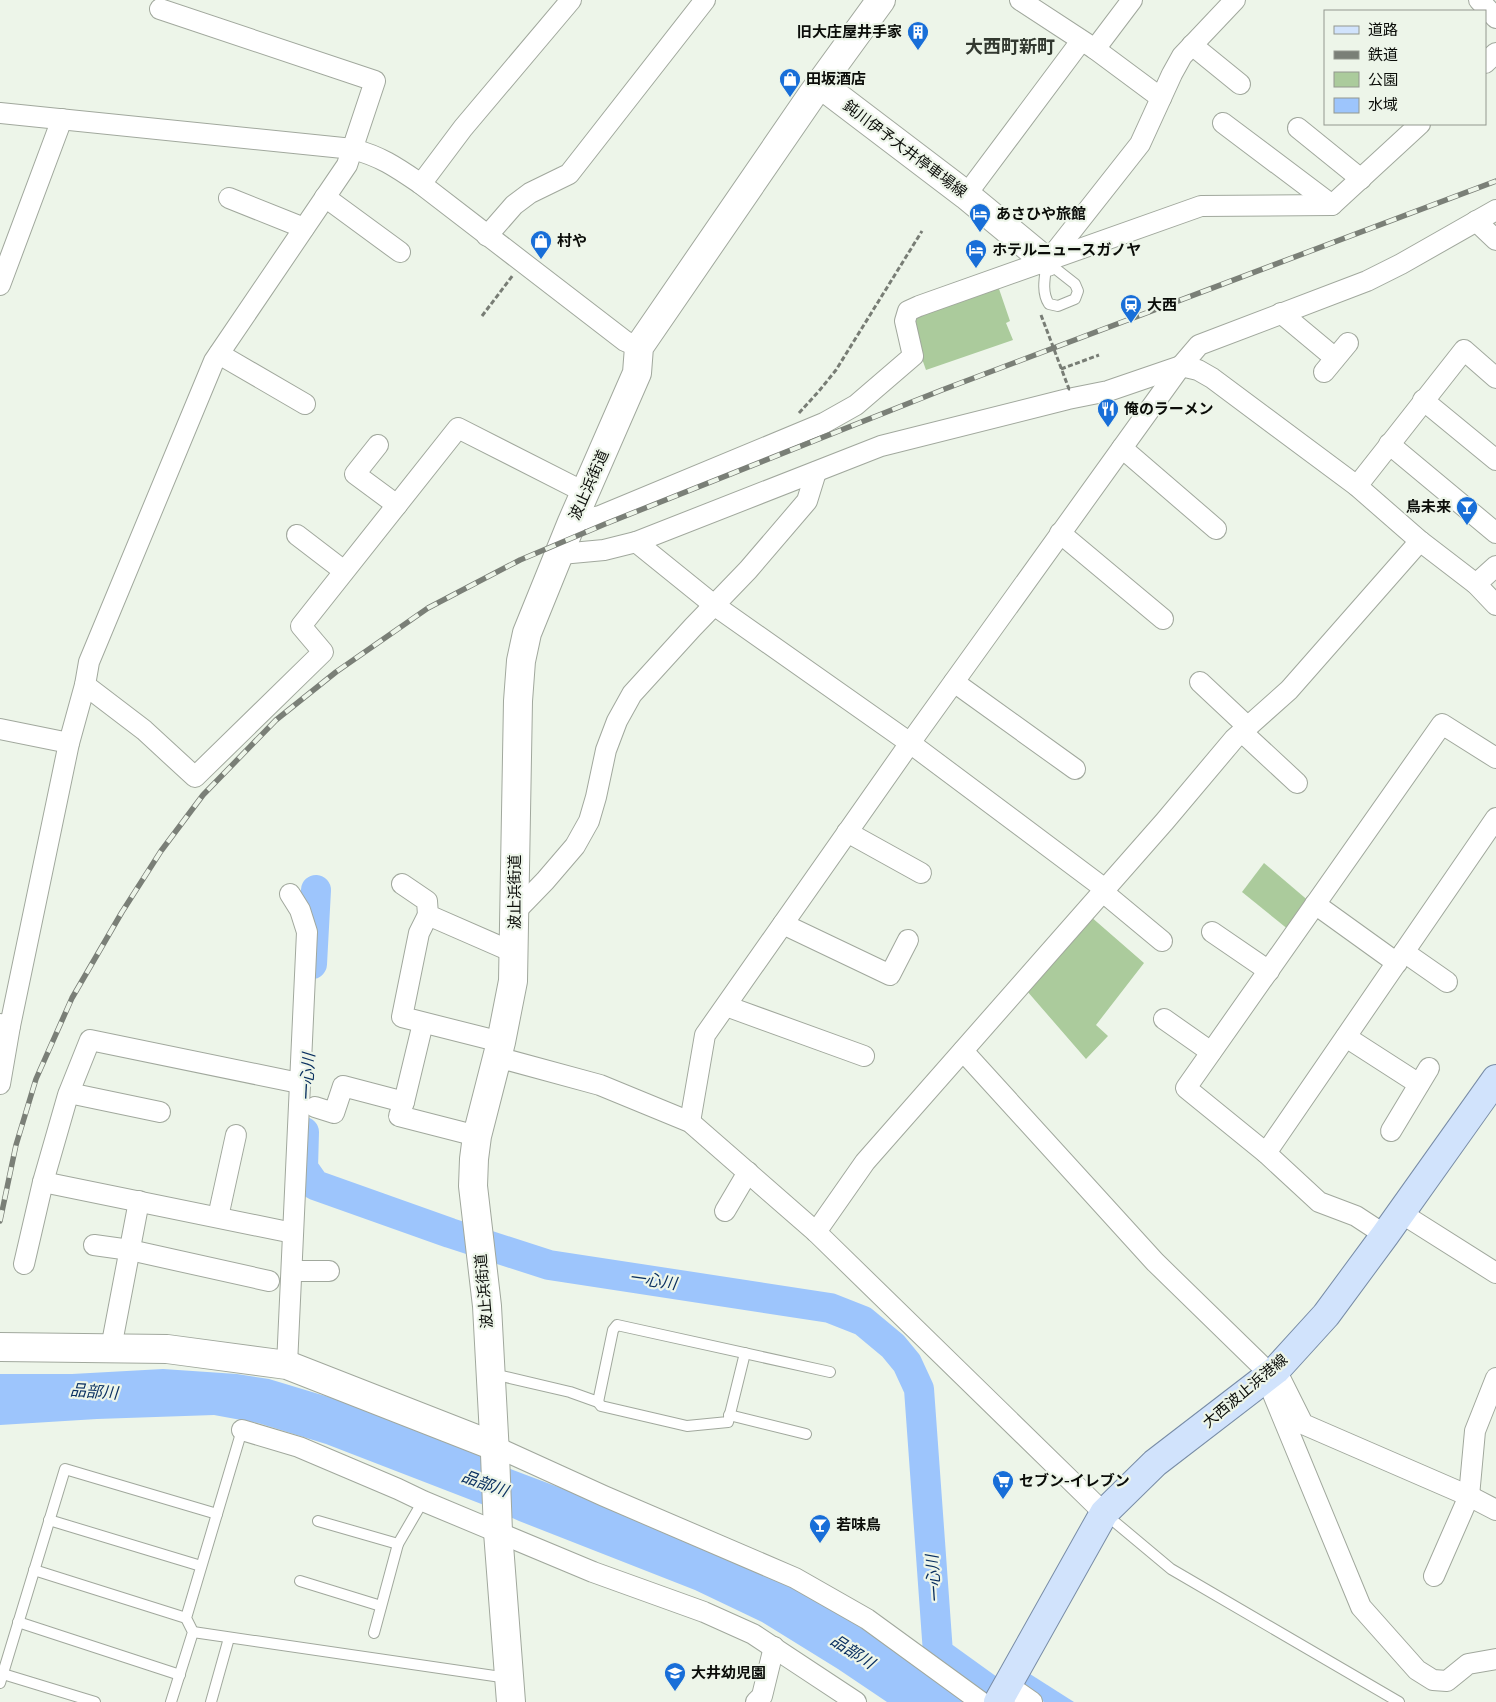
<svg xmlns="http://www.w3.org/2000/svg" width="1496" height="1702" viewBox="0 0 1496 1702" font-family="'Sofia Sans Condensed','Noto Sans JP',sans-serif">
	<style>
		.green { fill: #abcb9c }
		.water { fill: #9dc5fc }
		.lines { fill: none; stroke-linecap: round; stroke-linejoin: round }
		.river { stroke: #9dc5fc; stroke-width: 30 }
		.lane-casing { stroke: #a1a89d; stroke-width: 12 }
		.street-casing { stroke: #a1a89d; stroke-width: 22 }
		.secondary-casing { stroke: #a1a89d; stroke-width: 30 }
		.primary-casing { stroke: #788ca6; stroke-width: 30 }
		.path { stroke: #787d75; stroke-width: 3; stroke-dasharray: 5 2.5; stroke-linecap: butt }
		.lane { stroke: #fff; stroke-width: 10 }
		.street { stroke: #fff; stroke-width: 20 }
		.secondary { stroke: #fff; stroke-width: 28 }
		.primary { stroke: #d1e3fc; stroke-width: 28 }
		.rail-casing { stroke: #7a7f77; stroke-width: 5.5 }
		.rail { stroke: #edf5e9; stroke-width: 4; stroke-dasharray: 11; stroke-linecap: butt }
		.path-bridge { stroke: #787d75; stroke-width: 3; stroke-dasharray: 5 2.5; stroke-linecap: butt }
		.labels { text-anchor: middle; stroke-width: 4.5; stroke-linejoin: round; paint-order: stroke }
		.poi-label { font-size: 15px; font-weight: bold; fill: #0b0d09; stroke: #edf5e9; text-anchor: start }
		.street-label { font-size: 15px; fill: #0b0d09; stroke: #edf5e9 }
		.water-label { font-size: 16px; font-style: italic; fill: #0a3060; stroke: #edf5e9 }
		.quarter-label { font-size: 18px; font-weight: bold; fill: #333930; stroke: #edf5e9 }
	</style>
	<rect width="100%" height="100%" fill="#edf5e9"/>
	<!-- green -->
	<g class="green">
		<path d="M 998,286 L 1010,321 L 1006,323 L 1013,340 L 926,370 L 910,325 L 910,317 Z"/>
		<path d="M 1264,863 L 1311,903 L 1289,930 L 1242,892 Z"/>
		<path d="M 1090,916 L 1144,963 L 1096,1025 L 1108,1036 L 1086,1059 L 1027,991 Z"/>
	</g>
	<!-- water -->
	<g class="water">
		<path d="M 163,1369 L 237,1374 L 269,1379 L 332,1398 L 432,1436 L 513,1470 L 606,1505 L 718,1550 L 828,1605 L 968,1702 L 887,1702 L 838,1669 L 762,1622 L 695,1590 L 519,1521 L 484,1505 L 326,1444 L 258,1423 L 214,1415 L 97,1419 L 0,1425 L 0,1374 L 72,1374 Z"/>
		<path d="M 1030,1674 L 1074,1702 L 1044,1702 L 1021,1684 Z"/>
	</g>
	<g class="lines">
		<!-- river -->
		<g class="river">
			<path d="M 312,964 L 316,890"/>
			<path d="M 304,1132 L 303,1168 L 315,1185 L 450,1233 L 549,1265 L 830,1308 L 863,1321 L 893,1346 L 907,1363 L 919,1389 L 938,1653 L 1006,1702"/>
		</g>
		<!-- lane casing -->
		<g class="lane-casing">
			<g id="lane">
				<path d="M 1047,262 L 1075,284 L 1078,291 L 1075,299 L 1058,306 L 1049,304 C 1041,292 1045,276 1047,262 Z"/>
				<path d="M 493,1374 L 570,1392 L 598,1402 L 613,1330 L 617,1325 L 830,1372"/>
				<path d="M 598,1402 L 601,1406 L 687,1426 L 728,1422 L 745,1353"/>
				<path d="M 729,1415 L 806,1434"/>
				<path d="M 1104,1513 L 1171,1569 L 1399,1702"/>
				<path d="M 49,1520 L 201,1566"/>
				<path d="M 318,1521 L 398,1544"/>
				<path d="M 34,1570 L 186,1618"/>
				<path d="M 300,1581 L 381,1606"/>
				<path d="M 18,1622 L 180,1675"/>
				<path d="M 193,1632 L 508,1678"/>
				<path d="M 374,1633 L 398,1544 L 423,1501"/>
				<path d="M 3,1674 L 95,1702"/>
				<path d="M 0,1683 L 65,1469 L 217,1514"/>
				<path d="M 171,1702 L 193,1632 L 186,1618 L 242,1430"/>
				<path d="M 211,1702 L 229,1638"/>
			</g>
		</g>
		<!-- street casing -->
		<g class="street-casing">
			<g id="street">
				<path d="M 1020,0 L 1095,49 L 1161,98"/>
				<path d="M 1479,0 L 1496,18"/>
				<path d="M 1192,45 L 1240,84"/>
				<path d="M 1095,49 L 1132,0"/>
				<path d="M 1485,63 L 1496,53"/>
				<path d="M 0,113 L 353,149 C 382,157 396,167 421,184 L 625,341 L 639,347"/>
				<path d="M 1223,123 L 1332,205"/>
				<path d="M 1298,128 L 1361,179"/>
				<path d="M 421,184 L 463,128 L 571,0"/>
				<path d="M 966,195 L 1081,41"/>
				<path d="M 325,197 L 400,252"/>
				<path d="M 229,198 L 304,228"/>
				<path d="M 1476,221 L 1496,240"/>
				<path d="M 487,236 L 514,205 L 530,193 L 569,174 L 705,0"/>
				<path d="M 1047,262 L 1140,144 L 1172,74 L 1182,56 L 1235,0"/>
				<path d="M 0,285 L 62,119"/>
				<path d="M 1281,313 L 1335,358"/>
				<path d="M 219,354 L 305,404"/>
				<path d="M 1324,372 L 1348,343"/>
				<path d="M 1423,400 L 1496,460"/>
				<path d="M 1389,444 L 1496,533"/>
				<path d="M 378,445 L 355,474 L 397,505"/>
				<path d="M 1122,448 L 1216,529"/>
				<path d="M 1357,486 L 1464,350 L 1496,378"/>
				<path d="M 572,522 L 600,516 L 824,423 L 856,405 L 913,356 L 905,321 L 908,311 L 919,306 L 1201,206 L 1332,205 L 1420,124"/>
				<path d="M 1060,533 L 1163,619"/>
				<path d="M 297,535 L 344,571"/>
				<path d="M 636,542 L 714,605 L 910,743 L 1105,889"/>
				<path d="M 561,554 L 604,550 L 636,542 L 881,446 L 1068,399 L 1108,391 L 1181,366 L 1198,370 L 1212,378 L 1357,486 L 1420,541 L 1476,584 L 1496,605"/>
				<path d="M 1476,584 L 1496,566"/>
				<path d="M 954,682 L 1075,769"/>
				<path d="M 1200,682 L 1248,727"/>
				<path d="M 85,685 L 144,730 L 195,777 L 323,652 L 301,626 L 458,428 L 586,493"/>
				<path d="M 0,729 L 69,743"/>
				<path d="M 1242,732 L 1297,783"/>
				<path d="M 847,832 L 921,873"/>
				<path d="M 402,884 L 427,901 L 428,915 L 515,953"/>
				<path d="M 1103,892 L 1162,941"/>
				<path d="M 1315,904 L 1397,963"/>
				<path d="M 513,914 L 545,881 L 575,846 L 589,821 L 596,797 L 606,750 L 617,721 L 632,694 L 693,627 L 748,570 L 807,501 L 816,472"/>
				<path d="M 428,915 L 419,933 L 402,1017 L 501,1042"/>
				<path d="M 783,924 L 890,975 L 908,940"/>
				<path d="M 1212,932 L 1269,971"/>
				<path d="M 1404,952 L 1447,982"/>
				<path d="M 726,1006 L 864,1056"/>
				<path d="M 1164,1019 L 1211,1052"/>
				<path d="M 0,1024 L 10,1026 L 69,743 L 85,685 L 89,662 L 214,361 L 347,165 L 375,81 L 160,9"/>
				<path d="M 1346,1037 L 1419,1084"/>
				<path d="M 963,1051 L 1155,1262 L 1270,1374"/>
				<path d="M 497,1057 L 600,1085 L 690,1122 L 816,1232 L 1104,1513"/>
				<path d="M 0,1084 L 10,1026"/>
				<path d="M 69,1093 L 160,1112"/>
				<path d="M 404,1102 L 399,1116 L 477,1136"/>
				<path d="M 315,1107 L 334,1113 L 343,1086 L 404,1102 L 423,1023"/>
				<path d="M 690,1122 L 705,1035 L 910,743 L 1181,366 L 1199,345 L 1367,281 L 1401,264 L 1496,210"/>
				<path d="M 1391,1131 L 1429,1068"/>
				<path d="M 1266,1153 L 1496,818"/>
				<path d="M 43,1182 L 293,1233"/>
				<path d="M 725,1211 L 748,1172"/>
				<path d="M 1401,1213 L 1496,1273"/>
				<path d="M 218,1217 L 236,1135"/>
				<path d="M 816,1232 L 865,1162 L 1165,821 L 1234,739 L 1289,690 L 1420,541"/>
				<path d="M 1385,1235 L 1356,1216 L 1319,1202 L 1266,1153 L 1186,1088 L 1442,724 L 1496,758"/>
				<path d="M 94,1245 L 130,1250 L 269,1281"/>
				<path d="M 24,1264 L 43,1182 L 68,1095 L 90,1040 L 299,1083"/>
				<path d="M 292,1271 L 329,1271"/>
				<path d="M 111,1348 L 139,1201"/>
				<path d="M 287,1365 L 307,932 L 300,910 L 290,894"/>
				<path d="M 1276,1370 L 1303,1424 L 1469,1496 L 1496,1510"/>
				<path d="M 1266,1377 L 1361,1607 L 1417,1670 L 1433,1680 L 1447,1681 L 1468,1664 L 1496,1659"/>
				<path d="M 242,1430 L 299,1447 L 398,1489 L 423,1501 L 593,1572 L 704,1612 L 753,1634 L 856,1702"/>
				<path d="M 494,1446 L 604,1496 L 795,1578 L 867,1619 L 981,1702"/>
				<path d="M 1434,1576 L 1469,1496 L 1475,1431 L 1496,1378"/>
				<path d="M 1008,1685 L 1032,1702"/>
				<path d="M 756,1702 L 762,1696 L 774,1647"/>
			</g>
		</g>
		<!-- secondary casing -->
		<g class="secondary-casing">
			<g id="secondary">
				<path d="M 820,84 L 966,195 L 1047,262"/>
				<path d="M 0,1347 L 167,1349 L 287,1365 L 494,1446"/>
				<path d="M 511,1702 L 498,1532 L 495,1454 L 487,1306 L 473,1186 L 474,1159 L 477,1136 L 501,1042 L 513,981 L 518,701 L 521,661 L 527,633 L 572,522 L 637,373 L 639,347 L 812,95 L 881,0"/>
			</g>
		</g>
		<!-- primary casing -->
		<g class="primary-casing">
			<path id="primary" d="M 998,1702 L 1104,1513 L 1155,1463 L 1276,1370 L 1326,1315 L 1385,1235 L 1496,1079"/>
		</g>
		<!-- path -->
		<g class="path">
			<path d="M 1041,315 L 1049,336"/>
			<path d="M 482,316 L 513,275"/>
			<path d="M 1061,369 L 1099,355"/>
			<path d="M 799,413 L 819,391 L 836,370 L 922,231"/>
		</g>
		<!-- lane -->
		<use href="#lane" class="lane"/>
		<!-- street -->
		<use href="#street" class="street"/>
		<!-- secondary -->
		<use href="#secondary" class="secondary"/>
		<!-- primary -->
		<use href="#primary" class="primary"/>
		<!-- rail casing -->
		<g class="rail-casing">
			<path id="rail" d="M 0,1221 L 16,1145 L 36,1079 L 72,998 L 122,912 L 161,851 L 203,795 L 276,720 L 336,672 L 428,608 L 520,560 L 605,524 L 942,390 L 1496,181"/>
		</g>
		<!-- rail -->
		<use href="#rail" class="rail"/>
		<!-- path-bridge -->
		<path class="path-bridge" d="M 1049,336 L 1069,389 L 1072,388"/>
	</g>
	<!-- icons -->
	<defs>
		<g id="building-pin" transform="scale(1.125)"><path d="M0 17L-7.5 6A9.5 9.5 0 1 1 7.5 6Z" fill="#186ed8" stroke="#edf5e9"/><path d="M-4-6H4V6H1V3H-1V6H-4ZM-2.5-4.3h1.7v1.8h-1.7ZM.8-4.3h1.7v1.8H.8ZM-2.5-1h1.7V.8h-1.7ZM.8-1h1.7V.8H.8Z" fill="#fff"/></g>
		<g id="shop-pin" transform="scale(1.125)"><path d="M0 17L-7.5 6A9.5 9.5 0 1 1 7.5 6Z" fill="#186ed8" stroke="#edf5e9"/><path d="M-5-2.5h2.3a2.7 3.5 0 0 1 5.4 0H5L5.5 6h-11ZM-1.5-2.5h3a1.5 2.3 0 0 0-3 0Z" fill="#fff"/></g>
		<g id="hotel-pin" transform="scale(1.125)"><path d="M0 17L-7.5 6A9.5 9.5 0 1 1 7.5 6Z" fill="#186ed8" stroke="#edf5e9"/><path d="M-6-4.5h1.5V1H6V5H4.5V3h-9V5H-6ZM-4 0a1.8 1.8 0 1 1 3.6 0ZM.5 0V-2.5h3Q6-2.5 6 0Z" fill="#fff"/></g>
		<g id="station-pin" transform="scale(1.125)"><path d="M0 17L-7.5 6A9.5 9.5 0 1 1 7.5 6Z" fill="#186ed8" stroke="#edf5e9"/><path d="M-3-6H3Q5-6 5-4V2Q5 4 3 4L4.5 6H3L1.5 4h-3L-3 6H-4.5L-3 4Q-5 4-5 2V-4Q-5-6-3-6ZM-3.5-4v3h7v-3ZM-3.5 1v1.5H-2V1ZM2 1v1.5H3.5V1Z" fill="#fff"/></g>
		<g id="restaurant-pin" transform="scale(1.125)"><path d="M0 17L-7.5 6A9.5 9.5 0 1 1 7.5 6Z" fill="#186ed8" stroke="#edf5e9"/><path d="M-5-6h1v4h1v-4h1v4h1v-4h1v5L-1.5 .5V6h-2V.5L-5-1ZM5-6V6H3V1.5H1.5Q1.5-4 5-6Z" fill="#fff"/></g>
		<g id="bar-pin" transform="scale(1.125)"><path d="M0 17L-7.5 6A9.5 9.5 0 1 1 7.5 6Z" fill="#186ed8" stroke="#edf5e9"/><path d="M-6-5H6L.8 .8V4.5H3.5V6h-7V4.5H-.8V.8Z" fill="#fff"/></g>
		<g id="supermarket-pin" transform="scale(1.125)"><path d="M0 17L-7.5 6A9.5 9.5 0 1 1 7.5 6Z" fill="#186ed8" stroke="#edf5e9"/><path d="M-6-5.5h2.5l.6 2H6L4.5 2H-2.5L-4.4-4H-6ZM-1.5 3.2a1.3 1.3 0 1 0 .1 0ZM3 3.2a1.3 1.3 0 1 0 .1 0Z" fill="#fff"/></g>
		<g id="school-pin" transform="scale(1.125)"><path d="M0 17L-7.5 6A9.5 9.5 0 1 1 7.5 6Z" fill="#186ed8" stroke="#edf5e9"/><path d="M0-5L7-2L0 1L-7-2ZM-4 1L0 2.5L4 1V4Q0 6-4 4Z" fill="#fff"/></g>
	</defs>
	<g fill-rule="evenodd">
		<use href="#building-pin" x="918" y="32"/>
		<use href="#shop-pin" x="790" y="79"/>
		<use href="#hotel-pin" x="980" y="214"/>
		<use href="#shop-pin" x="541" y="241"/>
		<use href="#hotel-pin" x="976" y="250"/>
		<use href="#station-pin" x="1131" y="305"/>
		<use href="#restaurant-pin" x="1108" y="409"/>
		<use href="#bar-pin" x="1467" y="507"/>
		<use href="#supermarket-pin" x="1003" y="1481"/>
		<use href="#bar-pin" x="820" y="1525"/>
		<use href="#school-pin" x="675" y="1673"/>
	</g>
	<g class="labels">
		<!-- poi labels -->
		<g class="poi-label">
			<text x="902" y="37" text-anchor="end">旧大庄屋井手家</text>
			<text x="806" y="84">田坂酒店</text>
			<text x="996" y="219">あさひや旅館</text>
			<text x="557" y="246">村や</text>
			<text x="992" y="255">ホテルニュースガノヤ</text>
			<text x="1147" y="310">大西</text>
			<text x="1124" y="414">俺のラーメン</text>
			<text x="1451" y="512" text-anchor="end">鳥未来</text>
			<text x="1019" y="1486">セブン-イレブン</text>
			<text x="836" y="1530">若味鳥</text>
			<text x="691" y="1678">大井幼児園</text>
		</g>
		<!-- street labels -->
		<g class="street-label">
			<text transform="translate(905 149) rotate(37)" y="5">鈍川伊予大井停車場線</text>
			<text transform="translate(589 485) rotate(-66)" y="5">波止浜街道</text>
			<text transform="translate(515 892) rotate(-90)" y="5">波止浜街道</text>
			<text transform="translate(484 1291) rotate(-95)" y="5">波止浜街道</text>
			<text transform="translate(1245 1391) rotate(-40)" y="5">大西波止浜港線</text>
		</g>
		<!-- water labels -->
		<g class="water-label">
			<text transform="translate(307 1077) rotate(-87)" y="6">一心川</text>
			<text transform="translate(653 1280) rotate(8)" y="6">一心川</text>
			<text transform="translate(94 1391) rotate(4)" y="6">品部川</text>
			<text transform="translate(485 1483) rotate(20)" y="6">品部川</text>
			<text transform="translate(933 1579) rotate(-94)" y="6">一心川</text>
			<text transform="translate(853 1651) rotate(33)" y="6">品部川</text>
		</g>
		<!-- quarter labels -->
		<g class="quarter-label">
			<text x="1010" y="53">大西町新町</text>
		</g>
	</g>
	<!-- legend -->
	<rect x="1324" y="10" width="162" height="115" fill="#edf5e9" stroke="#93988f"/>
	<rect x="1334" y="26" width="25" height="8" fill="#d1e3fc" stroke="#93988f"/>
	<text x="1368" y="35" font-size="15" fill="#0b0d09">道路</text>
	<rect x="1334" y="51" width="25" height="8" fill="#7a7f77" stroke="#93988f"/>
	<text x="1368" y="60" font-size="15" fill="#0b0d09">鉄道</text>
	<rect x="1334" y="72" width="25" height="15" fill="#abcb9c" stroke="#93988f"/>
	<text x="1368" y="85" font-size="15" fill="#0b0d09">公園</text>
	<rect x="1334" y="98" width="25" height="15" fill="#9dc5fc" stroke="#93988f"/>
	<text x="1368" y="110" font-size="15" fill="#0b0d09">水域</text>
</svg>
